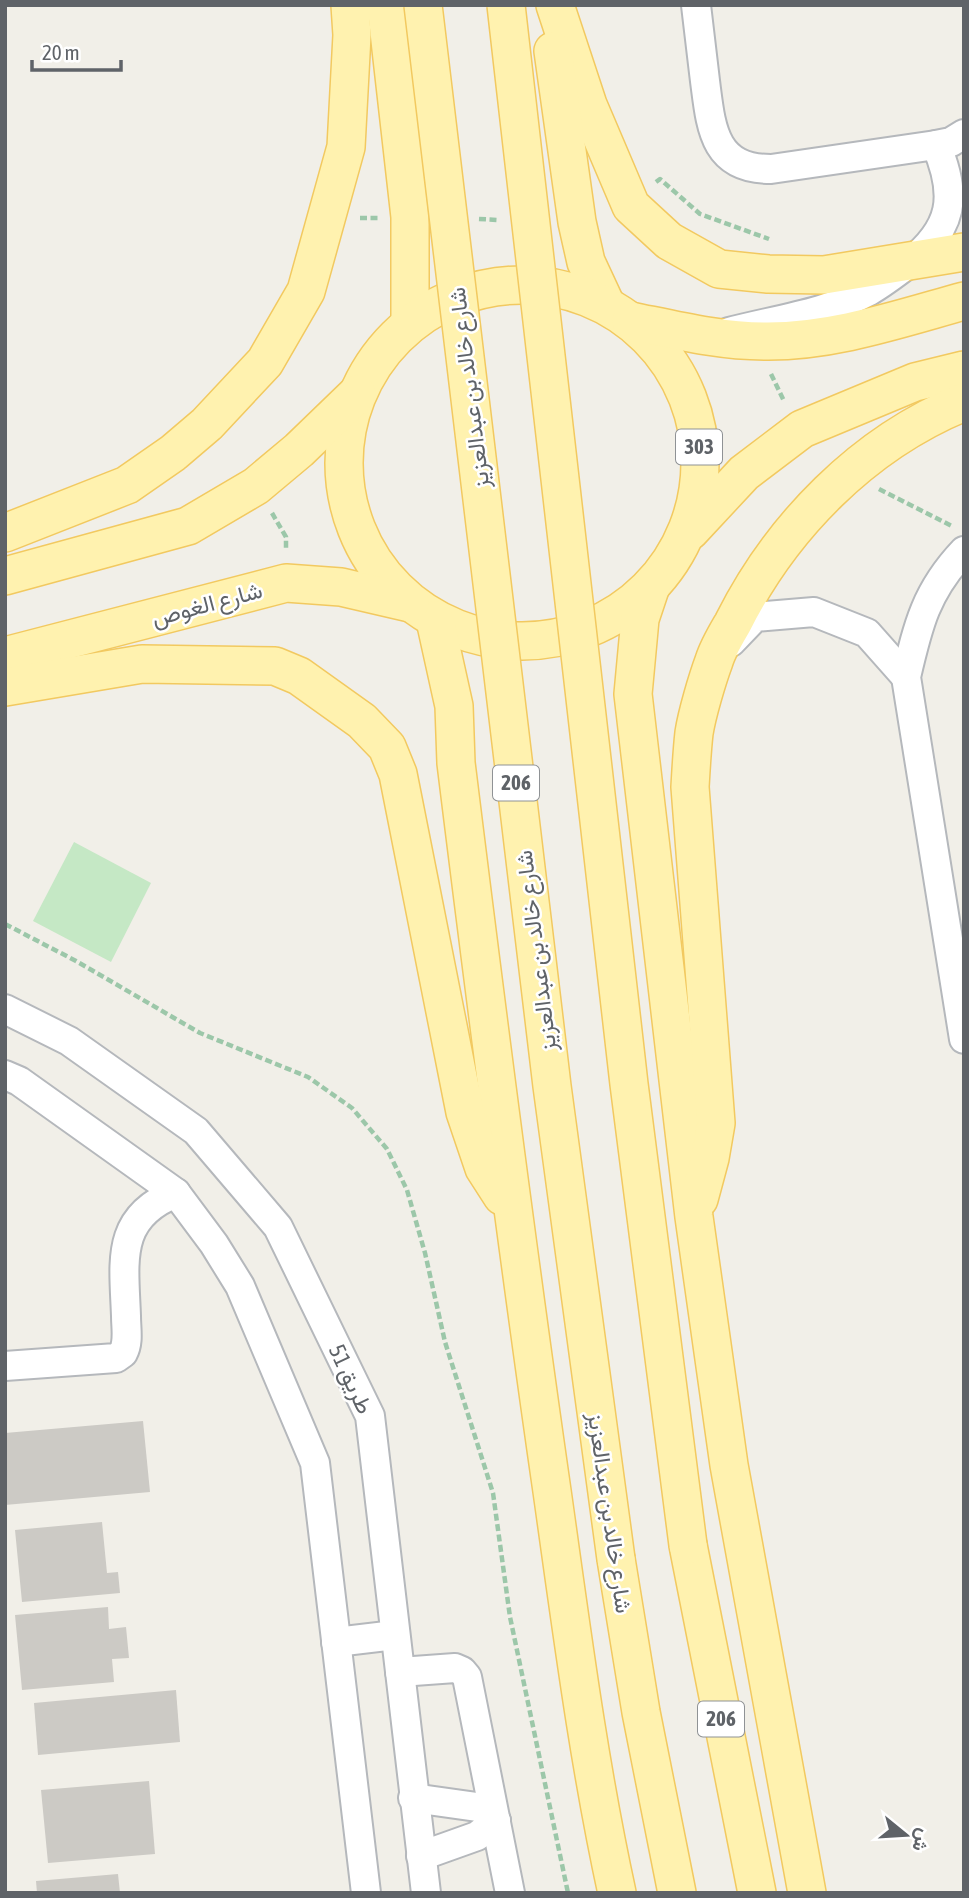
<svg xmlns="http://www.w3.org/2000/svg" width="969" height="1898" viewBox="0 0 969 1898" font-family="'Asap Condensed',Vazirmatn,sans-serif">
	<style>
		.green { fill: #c5e8c5 }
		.building { fill: #cccac5 }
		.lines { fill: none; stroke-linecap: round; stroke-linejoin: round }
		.minor-casing { stroke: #b5b8bc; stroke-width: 32 }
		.major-casing { stroke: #f2c960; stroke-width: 40 }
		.path { stroke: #9cc7a9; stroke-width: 4.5; stroke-dasharray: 7 3.5; stroke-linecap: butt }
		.minor { stroke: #fff; stroke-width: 28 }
		.major { stroke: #fff2af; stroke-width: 37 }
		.major-bridge-casing { stroke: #f2c960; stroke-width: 40; stroke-linecap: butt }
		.major-bridge { stroke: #fff2af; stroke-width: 37 }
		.labels { text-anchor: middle; stroke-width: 5; stroke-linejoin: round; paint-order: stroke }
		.shield { fill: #fff; stroke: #8f9295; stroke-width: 2 }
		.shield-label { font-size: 21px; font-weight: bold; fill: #5f6368 }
		.street-label { font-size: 23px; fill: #5f6368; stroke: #fff }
	</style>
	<rect width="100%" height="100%" fill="#f1efe8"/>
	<!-- green -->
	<path class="green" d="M 74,842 L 151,883 L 111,962 L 33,921 Z"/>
	<!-- building -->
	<g class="building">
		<path d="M 143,1421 L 150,1492 L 5,1505 L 5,1433 Z"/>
		<path d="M 102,1522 L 107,1573 L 118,1572 L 120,1593 L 22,1602 L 15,1530 Z"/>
		<path d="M 108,1607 L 109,1629 L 126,1627 L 129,1658 L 112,1659 L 114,1682 L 22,1690 L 15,1615 Z"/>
		<path d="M 176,1690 L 180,1742 L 38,1755 L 34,1703 Z"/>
		<path d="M 149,1781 L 155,1854 L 48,1863 L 41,1790 Z"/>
		<path d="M 118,1874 L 120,1893 L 37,1893 L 36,1881 Z"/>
	</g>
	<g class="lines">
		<!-- minor casing -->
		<g class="minor-casing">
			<g id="minor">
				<path d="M 696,5 C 699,31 702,56 705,81 C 711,127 713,169 771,169 L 936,145 L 951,142 L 964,134"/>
				<path d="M 729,332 C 775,320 827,313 869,291 C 883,283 896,273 909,263 C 953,228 958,196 936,145"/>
				<path d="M 964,551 C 926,591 918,625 906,677 L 964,1039"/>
				<path d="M 731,642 L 755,617 L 814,612 L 867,633 L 906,677"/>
				<path d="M 5,1009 L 69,1041 L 196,1131 L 278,1227 L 370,1416 L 426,1893"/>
				<path d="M 5,1075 L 19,1081 L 176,1193 L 214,1244 L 240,1286 L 315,1463 L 366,1893"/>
				<path d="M 5,1366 L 116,1358 L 123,1353 C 129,1342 126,1329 126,1316 C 124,1261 115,1217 176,1193"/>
				<path d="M 336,1642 L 395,1635"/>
				<path d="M 400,1672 L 455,1668 L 462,1671 L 467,1677 L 510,1893"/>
				<path d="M 413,1798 L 477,1807 L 484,1810 L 496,1821"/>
				<path d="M 421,1856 L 477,1836 L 496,1821"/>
			</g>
		</g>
		<!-- major casing -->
		<g class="major-casing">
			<g id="major">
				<path d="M 386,5 L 410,217 L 410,324"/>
				<path d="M 555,5 L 588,105 L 631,206 L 669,241 L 719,269 L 768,274 L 824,275 L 964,252"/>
				<path d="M 553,51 L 577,222 L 586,262 L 606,305"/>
				<circle cx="522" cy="463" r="178"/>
				<path d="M 631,321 C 675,330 719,341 764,341 C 832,342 899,319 964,301"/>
				<path d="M 690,531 L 744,473 L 802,429 L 915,382 L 964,370"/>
				<path d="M 5,533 L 127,485 L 173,453 L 207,424 L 265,362 L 306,291 L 346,147 L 352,35 L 350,5"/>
				<path d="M 5,576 L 188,526 L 256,486 L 299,450 L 357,394"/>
				<path d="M 651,586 L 640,619 L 633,694 L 694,1217 L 729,1465 L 807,1893"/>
				<path d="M 435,620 L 454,706 L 456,763 C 486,1006 517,1248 552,1491 C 571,1625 588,1760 617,1893"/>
				<path d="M 5,656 L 286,583 L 341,587 L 410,603"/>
				<path d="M 5,687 L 142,664 L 275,666 L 299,676 L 362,721 L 387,747 L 398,774 L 465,1112 L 484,1168 L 502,1196"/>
				<path d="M 699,1199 L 710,1158 L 716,1123 L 690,787 C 691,769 692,751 694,733 C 697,714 707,680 714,661 C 718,648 726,635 733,623 C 781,527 863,443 964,402"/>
				<path d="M 688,1545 L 757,1893"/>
				<path d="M 616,1559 L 641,1712 L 677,1893"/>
			</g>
		</g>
		<!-- path -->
		<g class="path">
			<path d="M 656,182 L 660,179 L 700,214 L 769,239"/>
			<path d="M 360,218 L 379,218"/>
			<path d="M 479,219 L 498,220"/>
			<path d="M 771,374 L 784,401"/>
			<path d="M 879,489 L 952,526"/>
			<path d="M 272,513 L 286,537 L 286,550"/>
			<path d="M 5,924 L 76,961 L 200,1033 L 308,1077 L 352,1108 L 387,1149 L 407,1190 L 425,1253 L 445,1342 L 493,1493 L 510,1617 L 568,1893"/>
		</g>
		<!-- minor -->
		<use href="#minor" class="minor"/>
		<!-- major -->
		<use href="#major" class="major"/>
		<!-- major-bridge casing -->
		<g class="major-bridge-casing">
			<g id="major-bridge">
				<path d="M 423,5 L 552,1086 L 616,1559"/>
				<path d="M 506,5 L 629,1084 L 688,1545"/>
			</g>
		</g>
		<!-- major-bridge -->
		<use href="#major-bridge" class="major-bridge"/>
	</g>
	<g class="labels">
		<!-- shield labels -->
		<g class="shield">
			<rect x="676" y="429.5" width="46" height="35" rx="5"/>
			<rect x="493" y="765.5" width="46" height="35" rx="5"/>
			<rect x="698" y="1701.5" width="46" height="35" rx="5"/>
		</g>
		<g class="shield-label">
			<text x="699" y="454">303</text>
			<text x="516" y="790">206</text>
			<text x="721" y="1726">206</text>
		</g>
		<!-- street labels -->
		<g class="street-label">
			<text transform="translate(469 388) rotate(-97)" y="8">شارع خالد بن عبدالعزيز</text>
			<text transform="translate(207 604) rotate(-15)" y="8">شارع الغوص</text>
			<text transform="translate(536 951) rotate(-97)" y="8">شارع خالد بن عبدالعزيز</text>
			<text transform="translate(351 1379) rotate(65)" y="8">طريق 51</text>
			<text transform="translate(610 1513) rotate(82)" y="8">شارع خالد بن عبدالعزيز</text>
		</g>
	</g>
	<!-- border -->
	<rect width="969" height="1898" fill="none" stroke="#5f6368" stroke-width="14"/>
	<!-- north arrow -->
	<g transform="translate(906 1835) rotate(108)" stroke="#ffffff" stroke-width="5" paint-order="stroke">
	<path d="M0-5L12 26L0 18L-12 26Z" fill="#5f6368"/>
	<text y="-10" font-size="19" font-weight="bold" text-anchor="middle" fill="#5f6368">ش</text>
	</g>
	<!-- scale -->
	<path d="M32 60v10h89v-10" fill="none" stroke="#5f6368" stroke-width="3.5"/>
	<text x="42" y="60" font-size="21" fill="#5f6368" stroke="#ffffff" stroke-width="5" paint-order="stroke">20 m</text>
</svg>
